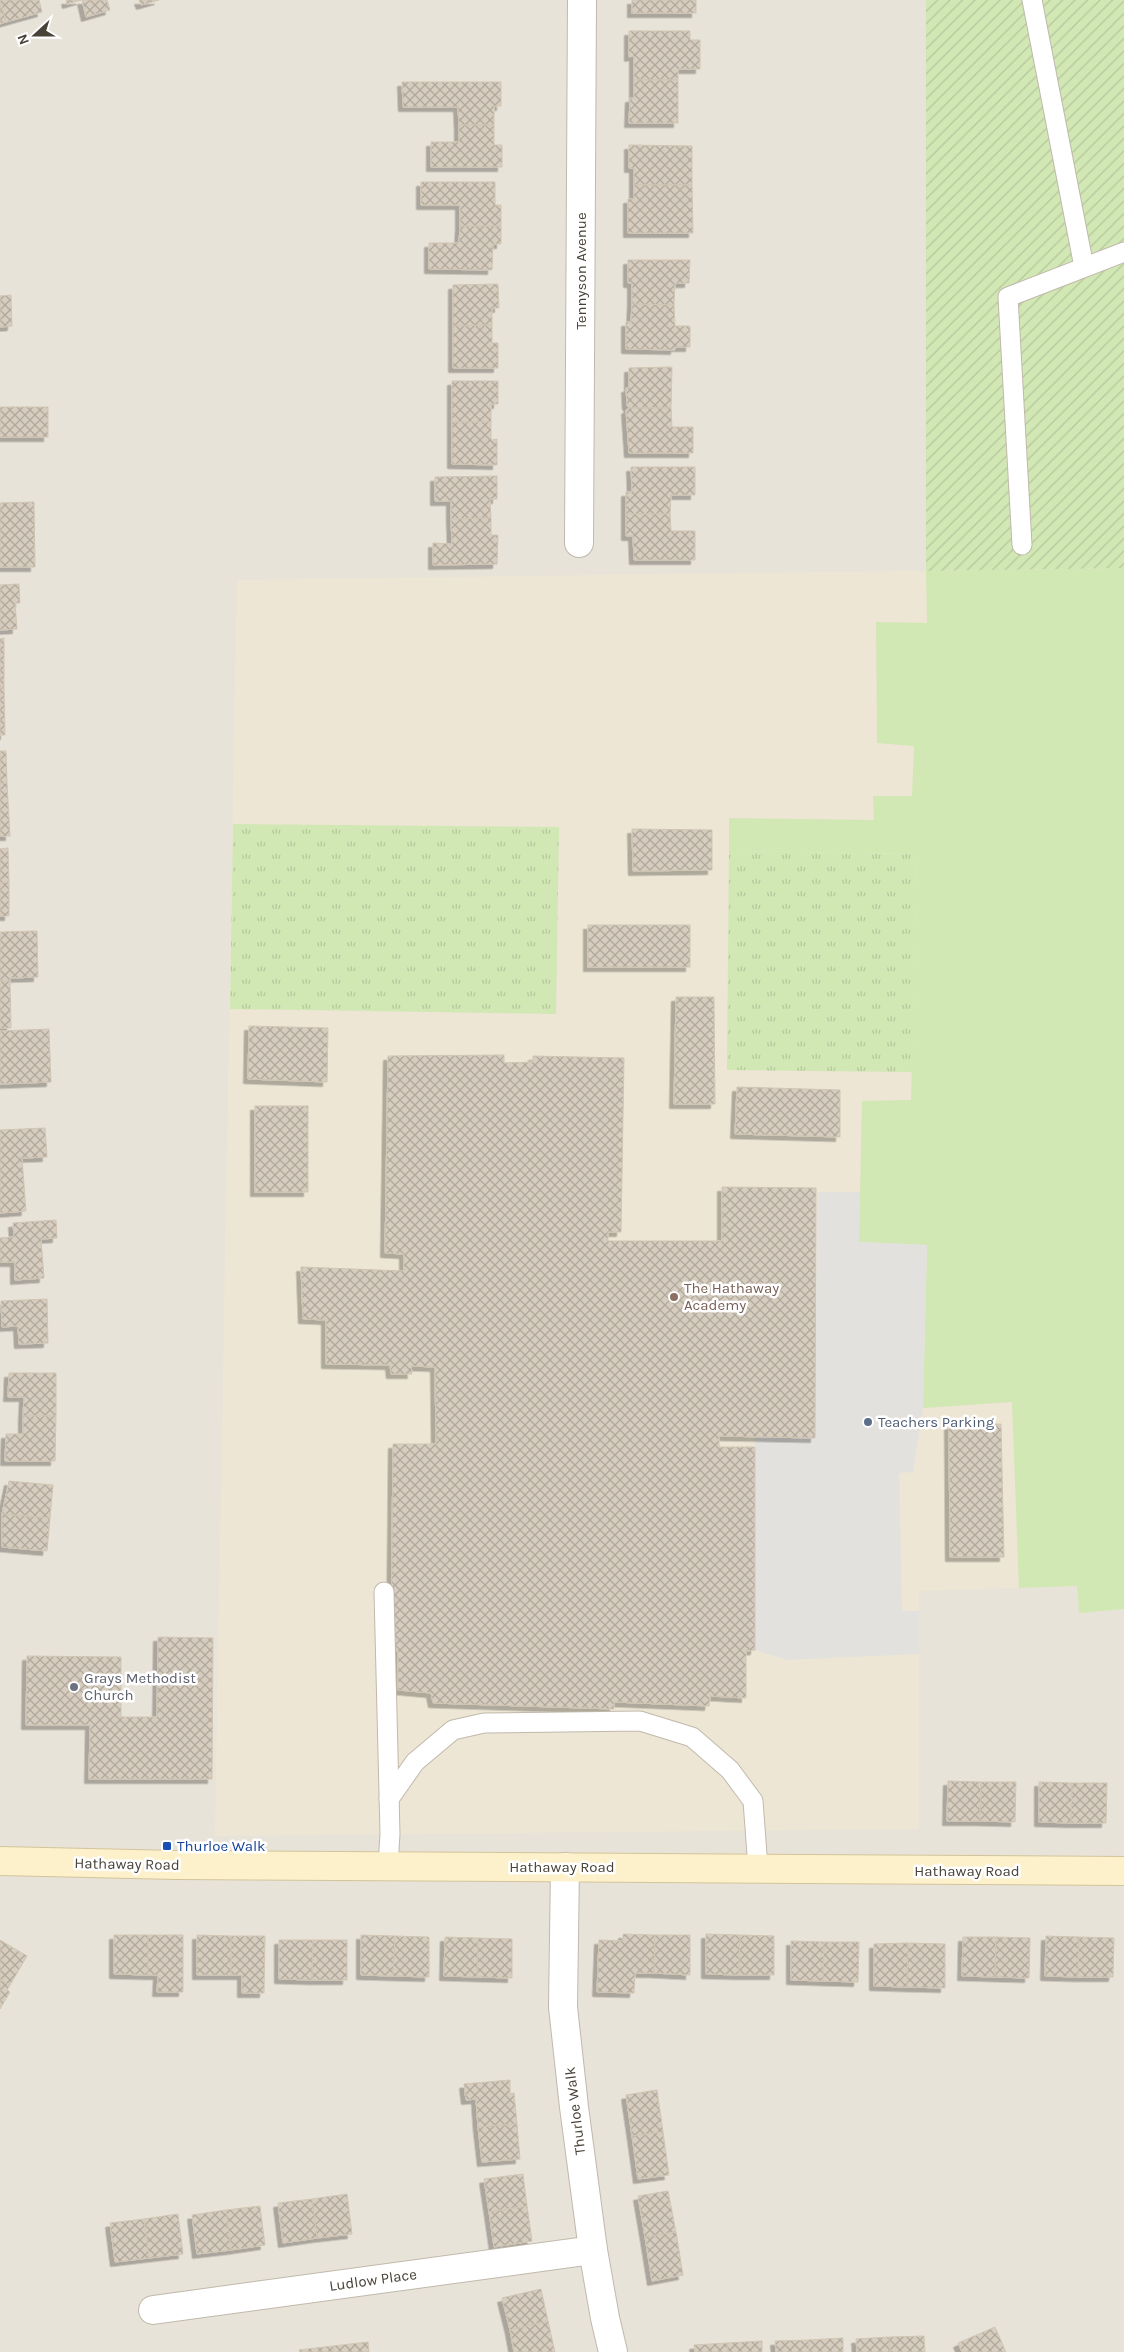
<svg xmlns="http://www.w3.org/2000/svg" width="1124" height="2352" viewBox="0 0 1124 2352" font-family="Karla,sans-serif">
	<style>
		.residential { fill: #e8e3d8 }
		.education { fill: #ede6d4 }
		.grass { fill: #d1e7b4 }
		.park { fill: url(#park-tufts) }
		.garden { fill: url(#garden-furrows) }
		.parking { fill: #e3e1de }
		.building { fill: url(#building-cross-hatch); stroke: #d1c5b3; filter: url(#shadow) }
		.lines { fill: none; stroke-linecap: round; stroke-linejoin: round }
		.lane-casing { stroke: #c0b9ac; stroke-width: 21 }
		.street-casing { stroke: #c0b9ac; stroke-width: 30 }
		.secondary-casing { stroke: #d3c49a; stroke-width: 30 }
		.lane { stroke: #fff; stroke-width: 19 }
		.street { stroke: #fff; stroke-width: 28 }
		.secondary { stroke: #fdf1cb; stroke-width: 28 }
		.education-dot { fill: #8d6e63; stroke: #fff; stroke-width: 2 }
		.service-dot { fill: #5c6f8a; stroke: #fff; stroke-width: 2 }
		.worship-dot { fill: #6b7280; stroke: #fff; stroke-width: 2 }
		.transit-dot { fill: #1a4fb4; stroke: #fff; stroke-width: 2 }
		.labels { text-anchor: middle; stroke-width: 5; stroke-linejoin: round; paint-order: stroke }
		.street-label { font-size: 15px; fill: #484238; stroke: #fff }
		.education-label { font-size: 15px; fill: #785e54; stroke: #fff; text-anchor: start }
		.service-label { font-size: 15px; fill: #4e5e75; stroke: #fff; text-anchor: start }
		.worship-label { font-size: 15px; fill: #5b616d; stroke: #fff; text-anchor: start }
		.transit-label { font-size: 15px; fill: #164399; stroke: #fff; text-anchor: start }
	</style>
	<defs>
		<pattern id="park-tufts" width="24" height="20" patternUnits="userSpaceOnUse" patternTransform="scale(1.25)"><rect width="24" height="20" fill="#d1e7b4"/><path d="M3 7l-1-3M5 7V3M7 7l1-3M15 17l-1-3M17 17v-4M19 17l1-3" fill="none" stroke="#b5c79c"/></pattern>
		<pattern id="garden-furrows" width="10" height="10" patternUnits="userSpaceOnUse" patternTransform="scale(1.25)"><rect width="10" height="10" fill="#d1e7b4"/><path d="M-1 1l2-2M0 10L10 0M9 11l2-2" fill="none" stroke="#b5c79c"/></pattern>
		<pattern id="building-cross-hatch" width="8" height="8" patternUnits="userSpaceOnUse" patternTransform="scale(1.25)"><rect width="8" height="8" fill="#d6cdbf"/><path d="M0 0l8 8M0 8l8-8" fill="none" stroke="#b0a89c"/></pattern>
		<filter id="shadow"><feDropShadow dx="-4.5" dy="4.5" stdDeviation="0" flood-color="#0004"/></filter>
	</defs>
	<rect width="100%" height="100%" fill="#f4f1ea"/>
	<!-- residential -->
	<rect class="residential" x="0" y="0" width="1124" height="2352"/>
	<!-- education -->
	<path class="education" d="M 1124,568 L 1124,1609 L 1079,1613 L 1077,1586 L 919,1591 L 919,1829 L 215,1836 L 237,580 Z"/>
	<!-- grass -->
	<path class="grass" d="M 1124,568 L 1124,1609 L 1079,1613 L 1077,1586 L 1019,1588 L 1012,1402 L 923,1408 L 927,1245 L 859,1242 L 862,1101 L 911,1100 L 917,854 L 729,851 L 729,818 L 874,820 L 873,796 L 912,796 L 914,746 L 877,743 L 876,622 L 927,623 L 926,571 Z"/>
	<!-- park -->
	<g class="park">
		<path d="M 233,824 L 559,827 L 556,1014 L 230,1009 Z"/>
		<path d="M 729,851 L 917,854 L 912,1072 L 727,1070 Z"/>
	</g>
	<!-- garden -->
	<path class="garden" d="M 926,0 L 1124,0 L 1124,568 L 926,571 Z"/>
	<!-- parking -->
	<path class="parking" d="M 817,1192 L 860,1192 L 859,1242 L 927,1245 L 923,1408 L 913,1472 L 899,1473 L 902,1611 L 919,1611 L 919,1654 L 787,1660 L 755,1650 L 755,1437 L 815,1438 Z"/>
	<!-- building -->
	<g class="building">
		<path d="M 0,0 L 39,0 L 42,12 L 6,22 Z"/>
		<path d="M 66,0 L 81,0 L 67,4 Z"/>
		<path d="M 82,0 L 107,0 L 110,10 L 86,17 Z"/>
		<path d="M 139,0 L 159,0 L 141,5 Z"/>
		<rect x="632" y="0" width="64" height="13"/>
		<path d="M 0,1 L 6,22 L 0,24 Z"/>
		<path d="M 629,31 L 690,31 L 690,40 L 700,40 L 700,69 L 678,69 L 678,80 L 634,80 L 634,56 L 629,57 Z"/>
		<path d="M 634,80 L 678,80 L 678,123 L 629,123 L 630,98 L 634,98 Z"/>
		<path d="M 402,82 L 501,82 L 501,106 L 494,106 L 494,125 L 459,125 L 458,107 L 403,107 Z"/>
		<path d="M 459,125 L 494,125 L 494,145 L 502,145 L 502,167 L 431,167 L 431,142 L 459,142 Z"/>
		<path d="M 629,145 L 692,146 L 692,185 L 634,185 L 634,168 L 629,168 Z"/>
		<path d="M 421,182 L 495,182 L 495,205 L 501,205 L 501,226 L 460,226 L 460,205 L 421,205 Z"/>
		<path d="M 634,185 L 692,185 L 693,233 L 628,233 L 628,199 L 634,199 Z"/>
		<path d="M 460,226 L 501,226 L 501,244 L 493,244 L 492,270 L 429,269 L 429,243 L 459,243 Z"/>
		<path d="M 628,260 L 690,260 L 689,283 L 675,283 L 674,305 L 632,304 L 632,283 L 628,283 Z"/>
		<path d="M 498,284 L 499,308 L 492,308 L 492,325 L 453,326 L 453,285 Z"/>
		<path d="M 11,295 L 12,326 L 0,327 L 0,296 Z"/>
		<path d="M 632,304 L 674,305 L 675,326 L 690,326 L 690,347 L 675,347 L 675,350 L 626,349 L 626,322 L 631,322 Z"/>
		<path d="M 492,325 L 492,343 L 498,343 L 498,368 L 453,368 L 453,326 Z"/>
		<path d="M 672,367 L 671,408 L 629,408 L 627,405 L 626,388 L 629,388 L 629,368 Z"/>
		<path d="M 452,381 L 498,381 L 498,404 L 491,404 L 491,422 L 452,422 Z"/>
		<rect x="0" y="407" width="48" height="30"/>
		<path d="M 629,408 L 671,408 L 672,427 L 693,427 L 693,453 L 629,453 L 626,410 Z"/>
		<path d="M 452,422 L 491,422 L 491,440 L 497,439 L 497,465 L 452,464 Z"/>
		<path d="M 631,467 L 695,467 L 695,495 L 671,495 L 670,514 L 626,514 L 626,492 L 632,492 Z"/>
		<path d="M 497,476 L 497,499 L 490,499 L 491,518 L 451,519 L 451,501 L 435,501 L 435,477 Z"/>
		<path d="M 34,502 L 35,567 L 0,567 L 0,503 Z"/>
		<path d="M 626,514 L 670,514 L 671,531 L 695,531 L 695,560 L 634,560 L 633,536 L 626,536 Z"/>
		<path d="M 491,518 L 491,535 L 498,535 L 497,564 L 433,565 L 433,543 L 452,544 L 451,519 Z"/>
		<path d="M 19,584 L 20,603 L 15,603 L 17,629 L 0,630 L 0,585 Z"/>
		<path d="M 4,638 L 4,688 L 0,688 L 0,639 Z"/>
		<path d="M 0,688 L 4,688 L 5,735 L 0,735 Z"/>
		<path d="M 0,751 L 6,751 L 7,783 L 0,784 Z"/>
		<path d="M 7,783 L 10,836 L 0,836 L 0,784 Z"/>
		<path d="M 632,829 L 712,830 L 712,870 L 633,871 Z"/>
		<path d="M 8,848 L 9,882 L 0,883 L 0,849 Z"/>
		<path d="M 9,882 L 9,916 L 0,916 L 0,883 Z"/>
		<rect x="588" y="925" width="102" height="42"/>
		<path d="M 37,931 L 38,977 L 10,978 L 10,981 L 0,981 L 0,932 Z"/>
		<path d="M 0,981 L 10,981 L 11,1028 L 0,1028 Z"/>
		<path d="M 676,997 L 714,997 L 715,1104 L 674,1104 Z"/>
		<path d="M 249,1026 L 328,1028 L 327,1082 L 248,1079 Z"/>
		<path d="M 49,1029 L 51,1082 L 0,1084 L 0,1031 Z"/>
		<path d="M 504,1055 L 504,1063 L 533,1062 L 533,1056 L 624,1058 L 621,1232 L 608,1232 L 608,1241 L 722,1241 L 722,1187 L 816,1188 L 815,1438 L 719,1436 L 719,1447 L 755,1447 L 755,1650 L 746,1651 L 746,1698 L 710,1696 L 709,1706 L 614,1702 L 614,1709 L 433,1703 L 431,1693 L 398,1690 L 398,1651 L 391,1650 L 393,1444 L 436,1444 L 435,1367 L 411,1366 L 412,1374 L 391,1374 L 390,1365 L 326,1364 L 326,1320 L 303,1319 L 301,1267 L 404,1271 L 404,1254 L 385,1253 L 388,1056 Z"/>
		<path d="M 737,1087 L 840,1090 L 840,1137 L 735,1134 Z"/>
		<rect x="255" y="1106" width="53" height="86"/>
		<path d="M 45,1128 L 47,1157 L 22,1158 L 26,1211 L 0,1213 L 0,1130 Z"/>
		<path d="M 56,1220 L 57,1238 L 41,1239 L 44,1278 L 15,1280 L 15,1262 L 0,1262 L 0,1238 L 14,1237 L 13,1223 Z"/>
		<path d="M 47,1299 L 48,1343 L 19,1344 L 18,1326 L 2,1327 L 1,1301 Z"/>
		<path d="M 9,1373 L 56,1373 L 56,1416 L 23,1416 L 24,1397 L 8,1397 Z"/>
		<path d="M 23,1416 L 56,1416 L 55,1461 L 5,1461 L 6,1434 L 23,1434 Z"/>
		<path d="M 1001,1424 L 1004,1557 L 950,1557 L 949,1425 Z"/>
		<path d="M 9,1481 L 53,1485 L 50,1518 L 2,1514 Z"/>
		<path d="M 2,1514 L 50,1518 L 47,1551 L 2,1547 Z"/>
		<path d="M 158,1637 L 213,1638 L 212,1779 L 89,1779 L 90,1725 L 26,1725 L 27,1656 L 121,1657 L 121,1717 L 157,1717 Z"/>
		<path d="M 948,1781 L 981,1782 L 980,1821 L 947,1821 Z"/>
		<path d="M 981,1782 L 1016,1782 L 1015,1822 L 980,1821 Z"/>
		<path d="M 1039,1782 L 1072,1783 L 1071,1823 L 1039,1822 Z"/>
		<path d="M 1072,1783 L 1107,1783 L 1106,1823 L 1071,1823 Z"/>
		<path d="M 623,1934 L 655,1935 L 654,1973 L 635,1973 L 634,1993 L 597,1992 L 599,1940 L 623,1941 Z"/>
		<path d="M 706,1934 L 740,1935 L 739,1975 L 706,1974 Z"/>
		<path d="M 114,1935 L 148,1935 L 148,1975 L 114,1974 Z"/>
		<path d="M 148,1935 L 183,1935 L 183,1992 L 157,1992 L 158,1975 L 148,1975 Z"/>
		<path d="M 197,1935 L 231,1936 L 231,1975 L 197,1975 Z"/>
		<path d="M 361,1935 L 395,1936 L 393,1976 L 361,1975 Z"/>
		<path d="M 655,1935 L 690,1935 L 690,1975 L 654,1973 Z"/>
		<path d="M 740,1935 L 774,1936 L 774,1975 L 739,1975 Z"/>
		<path d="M 231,1936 L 265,1936 L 264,1993 L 242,1993 L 242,1975 L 231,1975 Z"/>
		<path d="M 395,1936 L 429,1937 L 429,1977 L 393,1976 Z"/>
		<path d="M 1046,1936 L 1079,1937 L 1078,1977 L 1045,1976 Z"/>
		<path d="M 445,1937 L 478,1938 L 477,1977 L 444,1976 Z"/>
		<path d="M 963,1937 L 996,1937 L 995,1977 L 962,1976 Z"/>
		<path d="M 996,1937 L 1030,1938 L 1029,1978 L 995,1977 Z"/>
		<path d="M 1079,1937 L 1114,1938 L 1113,1977 L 1078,1977 Z"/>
		<path d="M 478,1938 L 512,1939 L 512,1978 L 477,1977 Z"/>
		<path d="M 0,1940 L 27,1956 L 10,1985 L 0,1980 Z"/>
		<path d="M 279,1940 L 313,1940 L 312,1980 L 279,1979 Z"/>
		<path d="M 313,1940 L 347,1940 L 347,1980 L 312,1980 Z"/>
		<path d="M 791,1941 L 824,1942 L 823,1981 L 791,1980 Z"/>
		<path d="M 824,1942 L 859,1942 L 858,1982 L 823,1981 Z"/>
		<path d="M 908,1943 L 907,1987 L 874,1986 L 874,1944 Z"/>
		<path d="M 908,1943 L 945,1944 L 945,1988 L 907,1987 Z"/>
		<path d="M 0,1980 L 10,1985 L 7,1990 L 10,1992 L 0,2009 Z"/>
		<path d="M 510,2080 L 510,2094 L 514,2093 L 517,2124 L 478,2127 L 476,2099 L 466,2100 L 464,2084 Z"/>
		<path d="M 657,2090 L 663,2132 L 632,2136 L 626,2095 Z"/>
		<path d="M 517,2124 L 520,2159 L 482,2162 L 478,2127 Z"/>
		<path d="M 663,2132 L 669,2175 L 638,2179 L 632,2136 Z"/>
		<path d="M 523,2174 L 527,2206 L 489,2212 L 484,2179 Z"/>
		<path d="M 668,2191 L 676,2232 L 645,2237 L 638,2196 Z"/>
		<path d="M 347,2194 L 352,2234 L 317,2238 L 312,2199 Z"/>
		<path d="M 312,2199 L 317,2238 L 283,2243 L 278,2203 Z"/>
		<path d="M 260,2206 L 265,2245 L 231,2250 L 226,2210 Z"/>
		<path d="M 527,2206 L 532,2241 L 494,2247 L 489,2212 Z"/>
		<path d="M 226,2210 L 231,2250 L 197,2254 L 192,2215 Z"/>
		<path d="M 178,2214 L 183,2254 L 149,2258 L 144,2219 Z"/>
		<path d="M 144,2219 L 149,2258 L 115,2262 L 110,2223 Z"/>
		<path d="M 676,2232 L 683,2275 L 652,2281 L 645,2237 Z"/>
		<path d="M 541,2289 L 548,2321 L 510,2330 L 502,2298 Z"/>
		<path d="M 548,2321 L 555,2352 L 514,2352 L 510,2330 Z"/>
		<path d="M 995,2327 L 1006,2352 L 962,2352 L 958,2343 Z"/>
		<path d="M 924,2336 L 925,2352 L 890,2352 L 889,2337 Z"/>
		<path d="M 889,2337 L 890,2352 L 857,2352 L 856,2339 Z"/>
		<path d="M 843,2338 L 843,2352 L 809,2352 L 808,2340 Z"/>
		<path d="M 808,2340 L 809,2352 L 776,2352 L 775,2341 Z"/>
		<path d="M 762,2341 L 762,2352 L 728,2352 L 727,2343 Z"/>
		<path d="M 368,2342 L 369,2352 L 334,2352 L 333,2346 Z"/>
		<path d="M 727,2343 L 728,2352 L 695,2352 L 694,2345 Z"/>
		<path d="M 333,2346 L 334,2352 L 300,2352 L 299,2350 Z"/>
	</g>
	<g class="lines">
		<!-- lane casing -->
		<g class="lane-casing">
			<g id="lane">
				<path d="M 1032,0 L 1084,267"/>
				<path d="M 1022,545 L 1008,297 L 1124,252"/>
				<path d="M 384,1592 L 390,1834 L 388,1866"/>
				<path d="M 389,1799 L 415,1762 L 453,1730 L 484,1723 L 640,1721 L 692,1737 L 730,1770 L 753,1801 L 758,1868"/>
			</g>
		</g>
		<!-- street casing -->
		<g class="street-casing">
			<g id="street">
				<path d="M 579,543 L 582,0"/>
				<path d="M 565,1867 L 563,2007 L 574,2107 L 593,2250 L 605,2318 L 613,2352"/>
				<path d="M 153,2310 L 593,2250"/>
			</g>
		</g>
		<!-- secondary casing -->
		<g class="secondary-casing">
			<path id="secondary" d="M 0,1861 L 177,1865 L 1124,1871"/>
		</g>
		<!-- lane -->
		<use href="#lane" class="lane"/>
		<!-- street -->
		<use href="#street" class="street"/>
		<!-- secondary -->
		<use href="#secondary" class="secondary"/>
	</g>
	<!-- markers -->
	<circle class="education-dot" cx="674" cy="1297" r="5"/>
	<circle class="service-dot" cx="868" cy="1422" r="5"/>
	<circle class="worship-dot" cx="74" cy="1687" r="5"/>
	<rect class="transit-dot" x="162" y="1841" width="10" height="10" rx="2.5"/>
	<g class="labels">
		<!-- street labels -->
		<g class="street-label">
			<text transform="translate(581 271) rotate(-90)" y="5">Tennyson Avenue</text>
			<text transform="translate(127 1864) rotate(1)" y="5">Hathaway Road</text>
			<text x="562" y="1872">Hathaway Road</text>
			<text x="967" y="1876">Hathaway Road</text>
			<text transform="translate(575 2111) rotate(-97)" y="5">Thurloe Walk</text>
			<text transform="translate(373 2280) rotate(-8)" y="5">Ludlow Place</text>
		</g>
		<!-- education labels -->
		<g class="education-label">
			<text x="684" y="1293">The Hathaway<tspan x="684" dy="17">Academy</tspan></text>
		</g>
		<!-- service labels -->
		<g class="service-label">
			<text x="878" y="1427">Teachers Parking</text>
		</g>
		<!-- worship labels -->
		<g class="worship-label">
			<text x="84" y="1683">Grays Methodist<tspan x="84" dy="17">Church</tspan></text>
		</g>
		<!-- transit labels -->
		<g class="transit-label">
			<text x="177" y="1851">Thurloe Walk</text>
		</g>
	</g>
	<!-- north arrow -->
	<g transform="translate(35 35) rotate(249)" stroke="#ffffff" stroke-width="4" paint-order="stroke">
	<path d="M0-4L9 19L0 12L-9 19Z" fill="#484238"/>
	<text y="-8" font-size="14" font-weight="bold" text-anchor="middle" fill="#484238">N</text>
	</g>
</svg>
